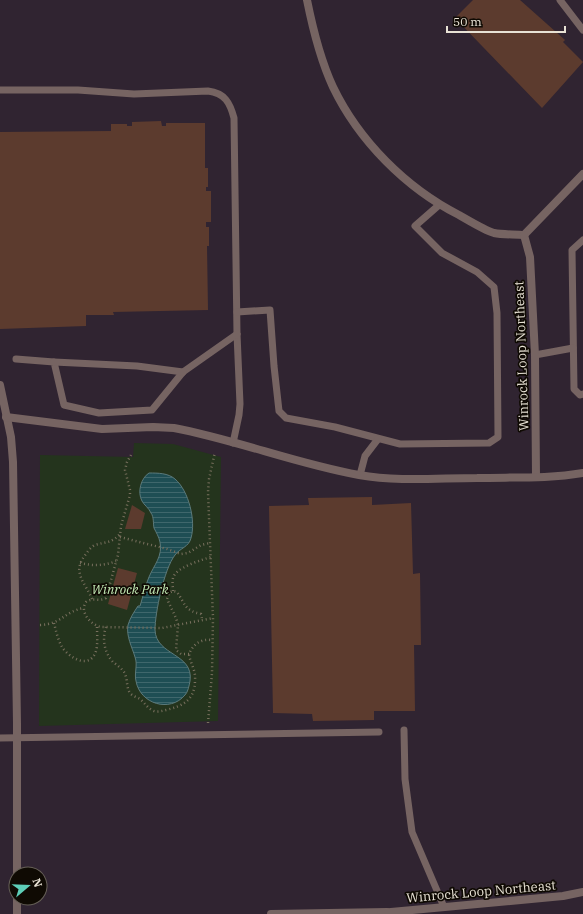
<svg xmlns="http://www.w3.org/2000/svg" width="583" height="914" viewBox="0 0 583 914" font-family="'IBM Plex Serif',serif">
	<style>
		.commercial { fill: #302431; fill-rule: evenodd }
		.green { fill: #24341d }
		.water { fill: url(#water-rules); stroke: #5b7a7b }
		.building { fill: #5c3b2e }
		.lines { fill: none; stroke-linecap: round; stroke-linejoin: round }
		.path { stroke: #79705e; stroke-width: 2.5; stroke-dasharray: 1 3; stroke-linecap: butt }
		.service { stroke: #766462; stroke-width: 7 }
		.minor { stroke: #766462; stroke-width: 8 }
		.labels { text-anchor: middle; stroke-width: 3.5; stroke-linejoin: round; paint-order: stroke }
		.street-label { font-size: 13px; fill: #e8e2d5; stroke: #0f0a03 }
		.park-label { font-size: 13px; font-style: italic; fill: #c4ebb6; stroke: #0f0a03 }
	</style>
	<defs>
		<pattern id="water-rules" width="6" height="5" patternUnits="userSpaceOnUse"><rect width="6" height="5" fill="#1e4e54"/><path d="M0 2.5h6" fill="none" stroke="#3f676c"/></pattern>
	</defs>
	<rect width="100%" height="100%" fill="#2a200a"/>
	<!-- commercial -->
	<path class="commercial" d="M 0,0 L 583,0 L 583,914 L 0,914 ZM 16,874 L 40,874 L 40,898 L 16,898 Z"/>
	<!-- green -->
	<path class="green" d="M 134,443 L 173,444 L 221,457 L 218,721 L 39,726 L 40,455 L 133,457 Z"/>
	<!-- water -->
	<path class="water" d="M 149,473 C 158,473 168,473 175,479 C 189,491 196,521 191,538 C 189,547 180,548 175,555 C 164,569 155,613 155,630 C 156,656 194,653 190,681 C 189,686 188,692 185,695 C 170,713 140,704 136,681 C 134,673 138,665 135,657 C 132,647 126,636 128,625 C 130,618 134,612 138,606 L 140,606 C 143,597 145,586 149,577 C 154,565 163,556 160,542 C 159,537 156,532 154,528 C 153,523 154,517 151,513 C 149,508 144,505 142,501 C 137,492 141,478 149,473 Z"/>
	<!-- building -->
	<g class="building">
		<path d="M 473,0 L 520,0 L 565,40 L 563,42 L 583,62 L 542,108 L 455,18 Z"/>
		<path d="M 161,121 L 162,126 L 166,126 L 166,123 L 205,123 L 205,168 L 208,168 L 208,187 L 206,187 L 206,191 L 211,191 L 211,222 L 206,222 L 206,227 L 209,227 L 209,246 L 207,246 L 208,310 L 113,312 L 114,315 L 86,315 L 86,326 L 0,329 L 0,132 L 111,131 L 111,124 L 127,124 L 127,126 L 132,126 L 132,122 Z"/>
		<path d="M 372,497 L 372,505 L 411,503 L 413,574 L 420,573 L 421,645 L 414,645 L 415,711 L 374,711 L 374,720 L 313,721 L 312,714 L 273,713 L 269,506 L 309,505 L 308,498 Z"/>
		<path d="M 132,505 L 145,513 L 141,529 L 125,529 Z"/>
		<path d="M 118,568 L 137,573 L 127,610 L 108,604 Z"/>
	</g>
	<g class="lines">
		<!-- path -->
		<g class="path">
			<path d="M 131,455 L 127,462 L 125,470 L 130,490 L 130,495 L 121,526 L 118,555 L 106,598 C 100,602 93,597 86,602 C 79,612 91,625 101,627 L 162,628 L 213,618"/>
			<path d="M 120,537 L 167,549 L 181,554 L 188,553 L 201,545 L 210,543"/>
			<path d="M 80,563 C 93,566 104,566 116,561"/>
			<path d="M 173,591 C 173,587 172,582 173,578 C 175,568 201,560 211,557"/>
			<path d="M 92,599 C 85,582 71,572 86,554 C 88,551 91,547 95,545 C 105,542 112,543 120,534"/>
			<path d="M 54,623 C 56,631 58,640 62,647 C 69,658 90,670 96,651 C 98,644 97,634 97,626"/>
			<path d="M 40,625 C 62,624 65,611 84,608"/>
			<path d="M 106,627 C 102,639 104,652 113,662 C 117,665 121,668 124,672 C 128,679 126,687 130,693 C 132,696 137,697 140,699 C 145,703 148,709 154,711 C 158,712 162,711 166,710 C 183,706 195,700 195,680 C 196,670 190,663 189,654 C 194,643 201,639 212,640"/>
			<path d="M 189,654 L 181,654 L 176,650 L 178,625 L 176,618 L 167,599 L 169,593 L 173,591 L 177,592 C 186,605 184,610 201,614 L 202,619"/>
			<path d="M 208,723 L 212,673 L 213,618 L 208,492 L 209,479 L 215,452"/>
		</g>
		<!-- service -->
		<g class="service">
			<path d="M 560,0 L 583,30"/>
			<path d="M 0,90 L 78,90 L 134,94 L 208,91 C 225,93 230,103 234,118 L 237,334 L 240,404 L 239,415 L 233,443"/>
			<path d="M 583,240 L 572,250 L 574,389 L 580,395 L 583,394"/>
			<path d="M 237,312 L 270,310 L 274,366 L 279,411 L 286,418 L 335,427 L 400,444 L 489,443 L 498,437 L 497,313 L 494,287 L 477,272 L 442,253 L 415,226 L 439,205"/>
			<path d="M 535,355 L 573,348"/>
			<path d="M 16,359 L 54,362 L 64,405 L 99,413 L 152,410 L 183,372 L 237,334"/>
			<path d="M 54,362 L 137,366 L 183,372"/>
			<path d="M 360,475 L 365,456 L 378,439"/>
			<path d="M 404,730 L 405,779 L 412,832 L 444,907"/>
			<path d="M 0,738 L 379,732"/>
		</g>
		<!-- minor -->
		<g class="minor">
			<path d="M 307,0 C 313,30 320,59 333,87 C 359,141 406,188 459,215 C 468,220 484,230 494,233 C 503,235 515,234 524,235 L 583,174"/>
			<path d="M 524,235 L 530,257 L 535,355 L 536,477"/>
			<path d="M 0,385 L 11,437 L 13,462 L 17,723 L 17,874"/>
			<path d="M 6,417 L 102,429 L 153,427 L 174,428 C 237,440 297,464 359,475 C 398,482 438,478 477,478 C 512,477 548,479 583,473"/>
			<path d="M 17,914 L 17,898"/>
			<path d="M 271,914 L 387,912"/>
			<path d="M 381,914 L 391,912 L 563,896 L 583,892"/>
		</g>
	</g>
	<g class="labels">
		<!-- street labels -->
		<g class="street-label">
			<text transform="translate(521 356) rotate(-92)" y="5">Winrock Loop Northeast</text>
			<text transform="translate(481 891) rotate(-5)" y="5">Winrock Loop Northeast</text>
		</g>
		<!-- park labels -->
		<g class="park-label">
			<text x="130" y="594">Winrock Park</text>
		</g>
	</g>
	<!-- north arrow -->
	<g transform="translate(28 886) rotate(71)"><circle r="19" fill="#0f0a03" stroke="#666057"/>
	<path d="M0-3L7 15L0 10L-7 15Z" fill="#5eceb8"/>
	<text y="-6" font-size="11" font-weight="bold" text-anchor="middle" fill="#e8e2d5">N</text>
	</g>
	<!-- scale -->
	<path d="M447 26v6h118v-6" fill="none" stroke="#e8e2d5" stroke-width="2"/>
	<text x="453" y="26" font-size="12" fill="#e8e2d5" stroke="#0f0a03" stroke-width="3" paint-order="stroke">50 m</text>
</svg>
